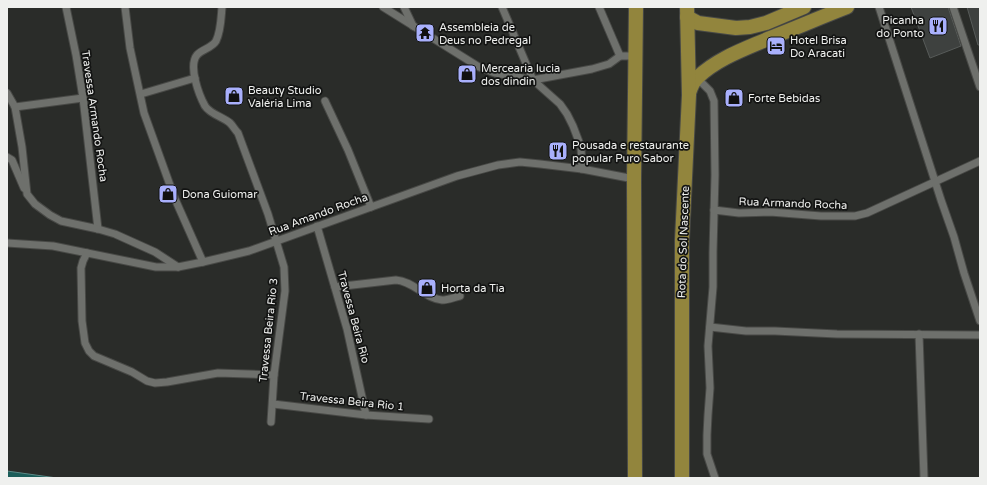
<svg xmlns="http://www.w3.org/2000/svg" width="987" height="485" viewBox="0 0 987 485" font-family="'Varela Round',sans-serif">
	<style>
		.water { fill: #1b5d59; stroke: #5b8986 }
		.building { fill: #3e413f; stroke: #575b59 }
		.lines { fill: none; stroke-linecap: round; stroke-linejoin: round }
		.street-casing { stroke: #484946; stroke-width: 9 }
		.highway-casing { stroke: #484946; stroke-width: 16 }
		.street { stroke: #6e706c; stroke-width: 7 }
		.highway { stroke: #92853d; stroke-width: 14 }
		.labels { text-anchor: middle; stroke-width: 3.5; stroke-linejoin: round; paint-order: stroke }
		.poi-label { font-size: 11px; fill: #eff0ee; stroke: #131413; text-anchor: start }
		.street-label { font-size: 11px; fill: #eff0ee; stroke: #131413 }
	</style>
	<rect width="100%" height="100%" fill="#2a2c29"/>
	<!-- water -->
	<path class="water" d="M 7,471 L 57,478 L 7,478 Z"/>
	<!-- building -->
	<g class="building">
		<path d="M 911,7 L 948,7 L 961,46 L 930,58 Z"/>
		<path d="M 967,7 L 980,7 L 980,45 L 978,45 Z"/>
	</g>
	<g class="lines">
		<!-- street casing -->
		<g class="street-casing">
			<g id="street">
				<path d="M 66,7 L 76,55 L 83,98 L 98,229"/>
				<path d="M 125,7 L 130,48 L 144,113 L 175,199 L 203,262"/>
				<path d="M 222,7 C 221,18 221,31 216,41 C 212,48 202,49 197,55 C 188,66 199,95 205,106 C 210,114 223,117 230,123 C 233,126 235,130 238,133 L 268,214 L 284,267 L 285,291 L 274,375 L 271,422"/>
				<path d="M 383,7 L 479,67 L 495,73 L 533,80 L 560,104 L 567,114 L 573,126 L 581,147 L 582,169"/>
				<path d="M 404,7 L 413,26"/>
				<path d="M 502,7 L 533,80 L 592,69 L 609,64 L 620,56 L 636,56"/>
				<path d="M 599,7 L 620,56"/>
				<path d="M 879,7 L 941,200 L 954,237 L 964,273 L 980,321"/>
				<path d="M 953,7 L 980,87"/>
				<path d="M 697,78 L 710,91 L 714,101 L 715,175 L 713,252 L 713,287 L 708,346 L 710,388 L 708,415 L 707,435 L 707,454 L 715,478"/>
				<path d="M 7,93 L 15,107 L 22,147 L 27,194 L 35,204 L 50,215 L 61,221 L 98,229 L 115,234 L 155,252 L 178,267"/>
				<path d="M 141,94 L 195,78"/>
				<path d="M 325,101 L 348,150 L 371,207"/>
				<path d="M 15,107 L 83,98"/>
				<path d="M 7,157 L 12,160 L 24,188"/>
				<path d="M 714,210 L 739,213 L 770,212 L 821,216 L 855,216 L 867,213 L 980,161"/>
				<path d="M 317,226 L 347,329 L 366,415"/>
				<path d="M 7,243 L 53,246 L 156,267 L 178,267 L 203,262 L 249,251 L 457,176 L 498,165 L 520,162 L 540,164 L 582,169 L 634,179"/>
				<path d="M 87,253 L 83,261 L 81,268 L 82,321 L 85,343 L 89,351 L 94,356 L 132,372 L 147,381 L 155,383 L 167,382 L 218,373 L 274,375"/>
				<path d="M 335,287 L 396,280 C 413,281 426,299 442,300 C 448,300 455,297 460,296"/>
				<path d="M 710,327 L 746,331 L 775,331 L 837,334 L 980,335"/>
				<path d="M 919,334 L 924,478"/>
				<path d="M 273,404 L 366,415 L 429,419"/>
			</g>
		</g>
		<!-- highway casing -->
		<g class="highway-casing">
			<g id="highway">
				<path d="M 687,17 L 698,23 L 736,28 L 750,27 L 766,23 L 804,7"/>
				<path d="M 689,93 C 691,87 693,81 698,77 C 718,58 745,49 770,38 C 796,28 821,17 847,7"/>
				<path d="M 635,478 L 634,179 L 636,7"/>
				<path d="M 682,478 L 682,240 L 689,95 L 687,7"/>
			</g>
		</g>
		<!-- street -->
		<use href="#street" class="street"/>
		<!-- highway -->
		<use href="#highway" class="highway"/>
	</g>
	<!-- icons -->
	<defs>
		<g id="restaurant-square" transform="scale(1)"><rect x="-9" y="-9" width="18" height="18" rx="4" fill="#a9b0fc" stroke="#131413"/><path d="M-5-6h1v4h1v-4h1v4h1v-4h1v5L-1.5 .5V6h-2V.5L-5-1ZM5-6V6H3V1.5H1.5Q1.5-4 5-6Z" fill="#111"/></g>
		<g id="temple-square" transform="scale(1)"><rect x="-9" y="-9" width="18" height="18" rx="4" fill="#a9b0fc" stroke="#131413"/><path d="M0-6L5-2H3V0L6.5 2.5H4V6H1.5V3h-3V6H-4V2.5H-6.5L-3 0V-2H-5Z" fill="#111"/></g>
		<g id="hotel-square" transform="scale(1)"><rect x="-9" y="-9" width="18" height="18" rx="4" fill="#a9b0fc" stroke="#131413"/><path d="M-6-4.5h1.5V1H6V5H4.5V3h-9V5H-6ZM-4 0a1.8 1.8 0 1 1 3.6 0ZM.5 0V-2.5h3Q6-2.5 6 0Z" fill="#111"/></g>
		<g id="shop-square" transform="scale(1)"><rect x="-9" y="-9" width="18" height="18" rx="4" fill="#a9b0fc" stroke="#131413"/><path d="M-5-2.5h2.3a2.7 3.5 0 0 1 5.4 0H5L5.5 6h-11ZM-1.5-2.5h3a1.5 2.3 0 0 0-3 0Z" fill="#111"/></g>
	</defs>
	<g fill-rule="evenodd">
		<use href="#restaurant-square" x="938" y="26"/>
		<use href="#temple-square" x="425" y="33"/>
		<use href="#hotel-square" x="776" y="46"/>
		<use href="#shop-square" x="467" y="74"/>
		<use href="#shop-square" x="234" y="96"/>
		<use href="#shop-square" x="734" y="98"/>
		<use href="#restaurant-square" x="558" y="151"/>
		<use href="#shop-square" x="168" y="194"/>
		<use href="#shop-square" x="427" y="288"/>
	</g>
	<g class="labels">
		<!-- poi labels -->
		<g class="poi-label">
			<text x="924" y="24" text-anchor="end">Picanha<tspan x="924" dy="13">do Ponto</tspan></text>
			<text x="439" y="31">Assembleia de<tspan x="439" dy="13">Deus no Pedregal</tspan></text>
			<text x="790" y="44">Hotel Brisa<tspan x="790" dy="13">Do Aracati</tspan></text>
			<text x="481" y="72">Mercearia lucia<tspan x="481" dy="13">dos dindin</tspan></text>
			<text x="248" y="94">Beauty Studio<tspan x="248" dy="13">Valéria Lima</tspan></text>
			<text x="748" y="102">Forte Bebidas</text>
			<text x="572" y="149">Pousada e restaurante<tspan x="572" dy="13">popular Puro Sabor</tspan></text>
			<text x="182" y="198">Dona Guiomar</text>
			<text x="441" y="292">Horta da Tia</text>
		</g>
		<!-- street labels -->
		<g class="street-label">
			<text transform="translate(95 116) rotate(82)" y="4">Travessa Armando Rocha</text>
			<text transform="translate(793 203) rotate(2)" y="4">Rua Armando Rocha</text>
			<text transform="translate(318 214) rotate(-20)" y="4">Rua Amando Rocha</text>
			<text transform="translate(683 242) rotate(-88)" y="4">Rota do Sol Nascente</text>
			<text transform="translate(354 317) rotate(75)" y="4">Travessa Beira Rio</text>
			<text transform="translate(268 330) rotate(-84)" y="4">Travessa Beira Rio 3</text>
			<text transform="translate(352 401) rotate(6)" y="4">Travessa Beira Rio 1</text>
		</g>
	</g>
	<!-- border -->
	<rect width="987" height="485" fill="none" stroke="#eff0ee" stroke-width="16"/>
</svg>
